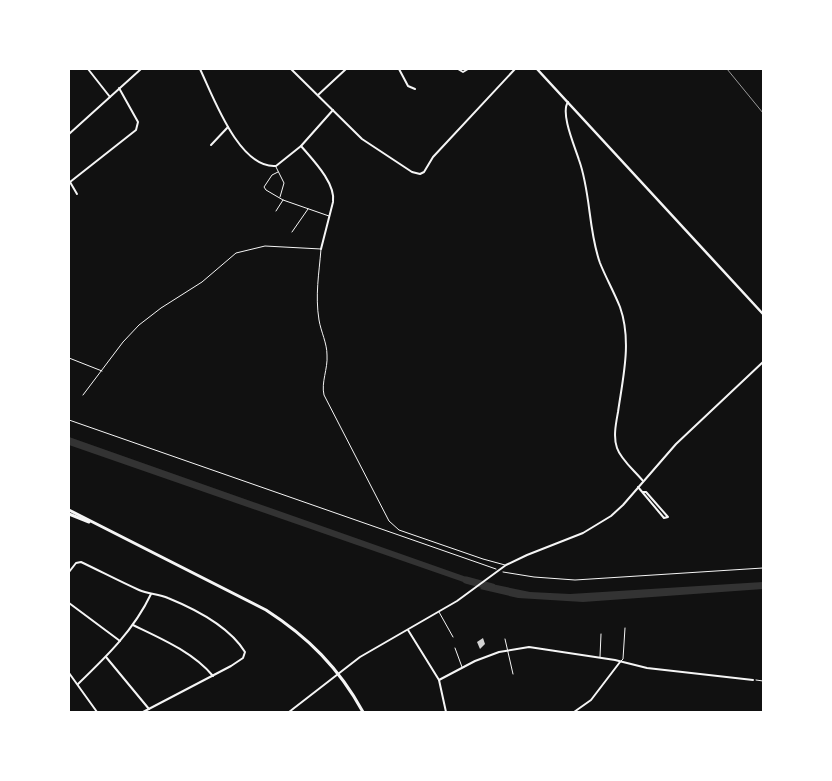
<svg xmlns="http://www.w3.org/2000/svg" width="832" height="781" viewBox="0 0 832 781" font-family="'Playfair Display',serif">
	<style>
		.water { fill: #333 }
		.lines { fill: none; stroke-linecap: round; stroke-linejoin: round }
		.river { stroke: #333; stroke-width: 7 }
		.building { fill: #d3d3d3 }
		.path { stroke: #f5f5f5; stroke-width: 1 }
		.service { stroke: #f5f5f5; stroke-width: 1 }
		.minor { stroke: #f5f5f5; stroke-width: 2 }
		.secondary { stroke: #f5f5f5; stroke-width: 2.5 }
		.primary { stroke: #f5f5f5; stroke-width: 3 }
		.rail { stroke: #9a9a9a; stroke-width: 1 }
	</style>
	<rect width="100%" height="100%" fill="#111"/>
	<!-- water -->
	<g class="water">
		<path d="M 69,437 L 455,573 L 478,581 L 472,585 L 69,445 Z"/>
		<path d="M 763,582 L 763,589 L 583,602 L 518,598 L 480,589 L 487,583 L 530,592 L 570,594 Z"/>
	</g>
	<g class="lines">
		<!-- river -->
		<path class="river" d="M 466,580 L 492,587"/>
	</g>
	<!-- building -->
	<path class="building" d="M 483,638 L 485,644 L 480,649 L 477,642 Z"/>
	<g class="lines">
		<!-- path -->
		<g class="path">
			<path d="M 762,69 L 763,69"/>
			<path d="M 69,420 L 496,569"/>
			<path d="M 503,572 L 534,577 L 575,580 L 763,568"/>
			<path d="M 756,680 L 763,681"/>
		</g>
		<!-- service -->
		<g class="service">
			<path d="M 276,167 L 284,183 L 280,197"/>
			<path d="M 278,172 L 272,175 L 264,187 L 266,190 L 283,200 L 329,216"/>
			<path d="M 276,211 L 283,200"/>
			<path d="M 292,232 L 308,209"/>
			<path d="M 69,358 L 102,371"/>
			<path d="M 83,395 L 123,342 L 139,325 L 161,308 L 202,282 L 236,253 L 265,246 L 321,249 C 319,274 315,295 319,320 C 321,332 327,343 327,355 C 328,369 321,382 324,395 L 389,521 L 399,530 L 483,559 L 505,565"/>
			<path d="M 439,612 L 453,637"/>
			<path d="M 505,639 L 513,674"/>
			<path d="M 455,648 L 462,667"/>
			<path d="M 600,657 L 601,634"/>
			<path d="M 621,661 L 623,659 L 625,628"/>
		</g>
		<!-- minor -->
		<g class="minor">
			<path d="M 88,69 L 110,97"/>
			<path d="M 200,69 C 213,96 239,169 276,166 L 301,146 L 333,110"/>
			<path d="M 291,69 L 362,139 L 412,172 L 420,174 L 424,172 L 433,157 L 515,69"/>
			<path d="M 399,69 L 408,86 L 415,89"/>
			<path d="M 458,69 L 463,72 L 468,69"/>
			<path d="M 318,95 L 346,69"/>
			<path d="M 568,102 C 560,113 575,147 579,160 C 591,193 588,230 600,263 C 606,278 614,292 620,307 C 632,341 623,377 618,412 C 616,423 613,437 617,448 C 621,460 635,471 643,481"/>
			<path d="M 69,134 L 141,69"/>
			<path d="M 211,145 L 228,127"/>
			<path d="M 301,146 C 312,159 336,183 333,202 L 321,249"/>
			<path d="M 70,182 L 136,130 L 138,122 L 119,88"/>
			<path d="M 70,182 L 77,194"/>
			<path d="M 638,487 L 664,518 L 668,517 L 646,492 L 643,492"/>
			<path d="M 69,572 L 76,563 L 81,562 C 100,571 119,581 139,590 C 148,594 159,594 168,598 C 195,609 229,626 245,652 L 243,658 L 231,666 L 143,712"/>
			<path d="M 69,603 L 120,641"/>
			<path d="M 133,625 C 160,638 193,652 213,676"/>
			<path d="M 408,630 L 439,680 L 446,712"/>
			<path d="M 106,657 L 149,709"/>
			<path d="M 69,673 L 97,712"/>
			<path d="M 439,680 L 475,661 L 499,652 L 529,647 L 615,660 L 647,668 L 753,680"/>
			<path d="M 78,684 C 106,657 134,630 151,594"/>
			<path d="M 289,712 L 360,657 L 457,601 L 506,565 L 527,555 L 583,533 L 611,516 L 623,505 L 676,444 L 763,362"/>
			<path d="M 574,712 L 591,700 L 620,662"/>
		</g>
		<!-- secondary -->
		<path class="secondary" d="M 537,69 L 763,314"/>
		<!-- primary -->
		<g class="primary">
			<path d="M 69,510 L 266,610 C 308,637 339,668 363,712"/>
			<path d="M 69,514 L 89,522"/>
		</g>
		<!-- rail -->
		<path class="rail" d="M 727,69 L 763,113"/>
	</g>
	<!-- border -->
	<rect width="832" height="781" fill="none" stroke="#ffffff" stroke-width="140"/>
</svg>
